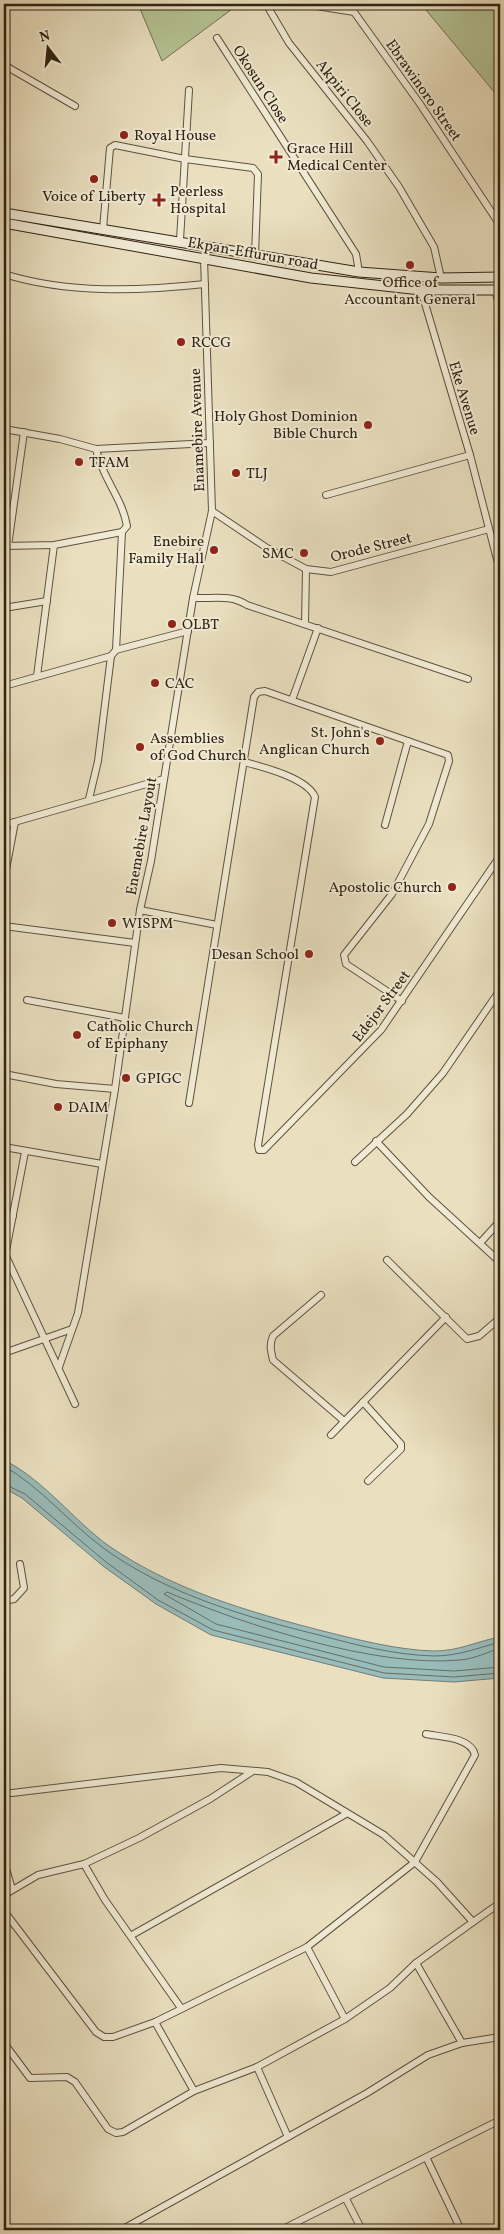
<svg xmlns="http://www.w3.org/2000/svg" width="504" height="2234" viewBox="0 0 504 2234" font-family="Vollkorn,serif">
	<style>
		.green { fill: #b5c394; stroke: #727354 }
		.water { fill: #99bbb9; stroke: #6f7e77 }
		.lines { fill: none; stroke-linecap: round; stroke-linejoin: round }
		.shore { stroke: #646f66; stroke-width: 1 }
		.minor-casing { stroke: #5e523e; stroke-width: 8 }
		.secondary-casing { stroke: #2f2313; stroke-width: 11 }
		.minor { stroke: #f1ebd6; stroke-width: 6 }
		.secondary { stroke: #f1ebd6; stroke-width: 9 }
		.poi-dot { fill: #8f2418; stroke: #f1ebd6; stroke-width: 2 }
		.labels { text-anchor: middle; stroke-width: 4; stroke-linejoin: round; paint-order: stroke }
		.street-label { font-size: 15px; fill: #2f2313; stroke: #f1ebd6 }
		.poi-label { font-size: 15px; fill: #2f2313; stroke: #f1ebd6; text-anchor: start }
	</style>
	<rect width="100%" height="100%" fill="#eae0c0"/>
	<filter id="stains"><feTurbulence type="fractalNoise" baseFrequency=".004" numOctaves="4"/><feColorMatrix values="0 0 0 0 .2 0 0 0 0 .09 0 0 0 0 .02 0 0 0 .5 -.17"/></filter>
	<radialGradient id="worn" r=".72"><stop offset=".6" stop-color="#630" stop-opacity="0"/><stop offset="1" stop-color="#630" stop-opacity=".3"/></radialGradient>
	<!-- green -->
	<g class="green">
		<path d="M 138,4 L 239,4 L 162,61 Z"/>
		<path d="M 421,4 L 500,4 L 500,99 Z"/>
	</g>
	<!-- water -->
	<path class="water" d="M 4,1460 C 44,1480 73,1520 109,1546 C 173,1590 249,1612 323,1631 C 359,1640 397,1650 434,1651 C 460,1651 477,1641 500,1637 L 500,1678 L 454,1682 L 383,1678 L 211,1635 L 156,1604 L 103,1566 L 22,1498 L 4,1488 Z"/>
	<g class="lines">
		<!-- shore -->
		<g class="shore">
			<path d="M 4,1466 C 42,1488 70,1524 106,1550 C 168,1594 245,1617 319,1635 C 356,1645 395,1655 434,1656 C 458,1656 478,1648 500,1642"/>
			<path d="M 4,1484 L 25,1494 L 106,1562 L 158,1600 L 213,1630 L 384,1673 L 454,1677 L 500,1673"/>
			<path d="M 500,1648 C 488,1652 474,1659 460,1660 C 375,1668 246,1625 167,1592 L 164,1594 L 216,1624 L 384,1667 L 454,1671 L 500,1667"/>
		</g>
		<!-- minor casing -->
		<g class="minor-casing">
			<g id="minor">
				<path d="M 270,4 L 269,9 L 289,43 L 367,141 L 399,187 L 434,247 L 441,278"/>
				<path d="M 304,4 L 354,12 L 420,104 L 500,225"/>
				<path d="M 217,38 L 356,254 L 359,272"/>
				<path d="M 4,65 L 75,106"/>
				<path d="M 4,151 L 5,152"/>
				<path d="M 103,229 L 110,148 L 115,145 L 185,159 L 253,168 L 258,174 L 255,255"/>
				<path d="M 180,240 L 189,90"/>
				<path d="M 4,274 C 68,294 139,291 205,284"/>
				<path d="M 421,290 L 470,455 L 500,571"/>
				<path d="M 495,290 L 500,308"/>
				<path d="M 4,429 L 60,439 L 96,449 L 210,443"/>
				<path d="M 96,449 C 102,478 122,497 127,526 L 122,532 L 116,650"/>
				<path d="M 326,495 L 470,455"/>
				<path d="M 212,511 L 267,548 L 306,569 L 331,572 L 489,529"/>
				<path d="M 4,546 L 54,545 L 122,532"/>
				<path d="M 8,546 L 24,432"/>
				<path d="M 193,598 C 213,599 230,594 247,605 L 468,679"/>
				<path d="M 4,608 L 47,601"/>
				<path d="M 305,624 L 306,569"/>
				<path d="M 37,676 L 54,545"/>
				<path d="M 4,686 L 111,656 L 116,650 L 188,631"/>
				<path d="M 292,700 L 318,628"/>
				<path d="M 244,762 C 263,767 307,778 315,797 L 258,1145 L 259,1150 L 264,1150 L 381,1030 L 500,856"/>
				<path d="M 89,799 L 98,761 L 111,656"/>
				<path d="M 4,825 L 164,779"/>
				<path d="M 385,825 L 408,741"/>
				<path d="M 4,880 L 15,822"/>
				<path d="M 140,910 L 217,925"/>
				<path d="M 4,926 L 135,943"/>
				<path d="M 27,1000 L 125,1018"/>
				<path d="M 4,1074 L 56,1084 L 115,1089"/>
				<path d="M 189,1103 L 254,697 L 258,692 L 265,691 L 448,755 L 449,761 L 429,824 L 392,894 L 344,955 L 346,964 L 402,1001"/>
				<path d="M 376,1141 L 429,1197 L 500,1262"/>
				<path d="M 4,1147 L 102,1164"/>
				<path d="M 355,1162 L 407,1114 L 443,1073 L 500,990"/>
				<path d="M 4,1214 L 13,1216"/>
				<path d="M 480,1243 L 500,1221"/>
				<path d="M 4,1252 L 75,1404"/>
				<path d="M 5,1256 L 25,1152"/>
				<path d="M 387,1260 L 467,1339 L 479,1336 L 500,1318"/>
				<path d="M 321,1295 L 273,1336 C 269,1345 271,1351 273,1360 L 344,1421"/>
				<path d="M 4,1353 L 72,1329"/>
				<path d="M 59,1367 L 78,1313 L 115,1089 L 140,910 L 151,861 L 193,598 L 212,511 L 204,258"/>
				<path d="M 363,1402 L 401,1444 L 401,1449 L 368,1481"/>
				<path d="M 331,1435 L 446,1317"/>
				<path d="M 4,1601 L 14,1599 L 24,1588 L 20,1564"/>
				<path d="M 12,1793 L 221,1768 L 268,1772 L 296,1782 L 384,1835 L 437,1882 L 473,1922 L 500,1903"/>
				<path d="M 4,1862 L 12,1889"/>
				<path d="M 84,1864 L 105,1900 L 181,2008"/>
				<path d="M 4,1895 L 38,1875 L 84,1864 L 139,1838 L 210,1799 L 253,1771"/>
				<path d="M 4,1911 L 96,2032 L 104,2037 L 113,2037 L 155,2022 L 307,1947 L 415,1862 L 475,1755 C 471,1737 440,1737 426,1734"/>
				<path d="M 132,1935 L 346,1814"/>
				<path d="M 307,1947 L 345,2019"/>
				<path d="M 416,1963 L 462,2043"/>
				<path d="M 155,2022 L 194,2091"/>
				<path d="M 4,2043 L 30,2078 L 67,2077 L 75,2082 L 108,2129 L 116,2133 L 123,2132 L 194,2091 L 257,2067 L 345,2019 L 390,1988 L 416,1963 L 473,1922"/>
				<path d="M 257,2067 L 288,2137"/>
				<path d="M 427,2159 L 461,2230"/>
				<path d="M 346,2199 L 362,2230"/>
				<path d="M 121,2230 L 367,2093 L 428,2055 L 462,2043 L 500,2037"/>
				<path d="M 281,2230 L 500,2120"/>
			</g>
		</g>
		<!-- secondary casing -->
		<g class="secondary-casing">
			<g id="secondary">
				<path d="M 4,213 L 359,272 L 441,278 L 500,277"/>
				<path d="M 4,223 L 311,278 L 421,290 L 500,290"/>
			</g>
		</g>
		<!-- minor -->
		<use href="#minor" class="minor"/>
		<!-- secondary -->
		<use href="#secondary" class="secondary"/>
	</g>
	<!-- markers -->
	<g class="poi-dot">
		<circle cx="124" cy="135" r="5"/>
		<path d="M273.5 149.5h5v5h5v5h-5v5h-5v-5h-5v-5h5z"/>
		<circle cx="94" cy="179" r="5"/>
		<path d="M156.5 192.5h5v5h5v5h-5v5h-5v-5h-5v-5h5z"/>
		<circle cx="410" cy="265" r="5"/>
		<circle cx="181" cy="342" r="5"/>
		<circle cx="368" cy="425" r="5"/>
		<circle cx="79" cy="462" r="5"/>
		<circle cx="236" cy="473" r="5"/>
		<circle cx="214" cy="550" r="5"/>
		<circle cx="304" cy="553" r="5"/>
		<circle cx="172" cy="624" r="5"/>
		<circle cx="155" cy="683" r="5"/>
		<circle cx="380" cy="741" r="5"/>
		<circle cx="140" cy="747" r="5"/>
		<circle cx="452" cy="887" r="5"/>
		<circle cx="112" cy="923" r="5"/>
		<circle cx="309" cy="954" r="5"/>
		<circle cx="77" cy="1035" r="5"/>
		<circle cx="126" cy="1078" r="5"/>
		<circle cx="58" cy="1107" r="5"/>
	</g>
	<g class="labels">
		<!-- street labels -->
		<g class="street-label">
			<text transform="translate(261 84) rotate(57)" y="5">Okosun Close</text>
			<text transform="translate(424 90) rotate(55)" y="5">Ebrawinoro Street</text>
			<text transform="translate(345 93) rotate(51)" y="5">Akpiri Close</text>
			<text transform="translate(253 253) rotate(10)" y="5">Ekpan-Effurun road</text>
			<text transform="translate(465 398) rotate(73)" y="5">Eke Avenue</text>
			<text transform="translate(197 430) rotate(-92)" y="5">Enamebire Avenue</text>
			<text transform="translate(371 547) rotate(-14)" y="5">Orode Street</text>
			<text transform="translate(141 836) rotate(-80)" y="5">Enemebire Layout</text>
			<text transform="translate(381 1006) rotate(-53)" y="5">Edejor Street</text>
		</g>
		<!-- poi labels -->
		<g class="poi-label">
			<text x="134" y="140">Royal House</text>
			<text x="287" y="153">Grace Hill<tspan x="287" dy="17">Medical Center</tspan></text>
			<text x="170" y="196">Peerless<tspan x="170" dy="17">Hospital</tspan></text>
			<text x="94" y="201" text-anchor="middle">Voice of Liberty</text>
			<text x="410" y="287" text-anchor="middle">Office of<tspan x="410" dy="17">Accountant General</tspan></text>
			<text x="191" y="347">RCCG</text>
			<text x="358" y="421" text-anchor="end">Holy Ghost Dominion<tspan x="358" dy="17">Bible Church</tspan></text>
			<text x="89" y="467">TFAM</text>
			<text x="246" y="478">TLJ</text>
			<text x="204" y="546" text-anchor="end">Enebire<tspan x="204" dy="17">Family Hall</tspan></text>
			<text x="294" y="558" text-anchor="end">SMC</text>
			<text x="182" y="629">OLBT</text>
			<text x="165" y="688">CAC</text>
			<text x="370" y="737" text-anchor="end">St. John's<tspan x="370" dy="17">Anglican Church</tspan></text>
			<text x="150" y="743">Assemblies<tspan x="150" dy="17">of God Church</tspan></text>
			<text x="442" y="892" text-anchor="end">Apostolic Church</text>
			<text x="122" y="928">WISPM</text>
			<text x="299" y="959" text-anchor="end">Desan School</text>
			<text x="87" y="1031">Catholic Church<tspan x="87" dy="17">of Epiphany</tspan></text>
			<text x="136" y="1083">GPIGC</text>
			<text x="68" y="1112">DAIM</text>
		</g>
	</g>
	<!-- margin -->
	<rect width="504" height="2234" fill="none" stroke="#eae0c0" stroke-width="20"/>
	<rect x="5" y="5" width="494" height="2224" fill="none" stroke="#2f2313" stroke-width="2.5"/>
	<rect x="10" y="10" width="484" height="2214" fill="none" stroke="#2f2313"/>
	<!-- north arrow -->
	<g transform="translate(48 48) rotate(344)" stroke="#f1ebd6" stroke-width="4" paint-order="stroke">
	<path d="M0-4L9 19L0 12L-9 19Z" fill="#2f2313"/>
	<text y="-8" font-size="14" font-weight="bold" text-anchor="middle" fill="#2f2313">N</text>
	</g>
	<rect width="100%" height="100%" filter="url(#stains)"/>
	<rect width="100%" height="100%" fill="url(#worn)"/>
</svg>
